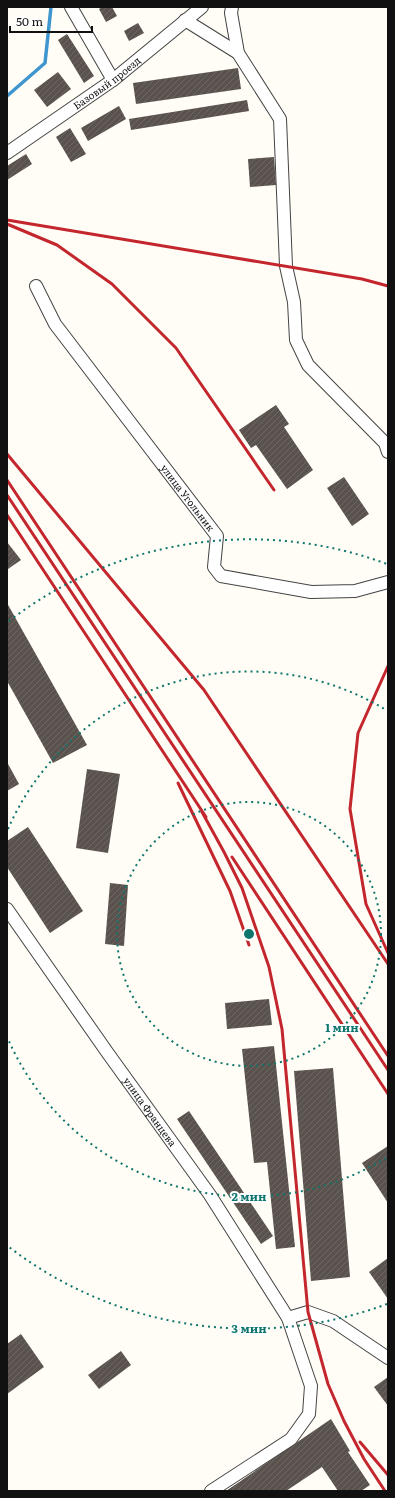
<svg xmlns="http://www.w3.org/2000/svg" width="395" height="1498" viewBox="0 0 395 1498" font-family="Literata,serif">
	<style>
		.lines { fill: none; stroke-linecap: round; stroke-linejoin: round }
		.stream { stroke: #3f96cf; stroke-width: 3.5 }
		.building { fill: url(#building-hatch) }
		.minor-casing { stroke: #444; stroke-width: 14 }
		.minor { stroke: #fff; stroke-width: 12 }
		.rail { stroke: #c4262e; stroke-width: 3 }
		.ring { fill: none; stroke: #0f766e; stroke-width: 2; stroke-dasharray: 2 4 }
		.labels { text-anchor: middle; stroke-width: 4; stroke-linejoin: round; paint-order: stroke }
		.street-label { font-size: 10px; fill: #111; stroke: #fff }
		.centre { fill: #0f766e; stroke: #fff; stroke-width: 2 }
		.ring-label { font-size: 12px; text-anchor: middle; font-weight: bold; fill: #0f766e; stroke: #fff; stroke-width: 4; stroke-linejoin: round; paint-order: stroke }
	</style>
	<defs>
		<pattern id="building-hatch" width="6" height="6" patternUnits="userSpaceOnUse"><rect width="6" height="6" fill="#5a524d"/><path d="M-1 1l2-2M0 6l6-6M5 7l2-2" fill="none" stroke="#6d6662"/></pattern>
	</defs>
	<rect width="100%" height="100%" fill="#fffdf5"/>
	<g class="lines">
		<!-- stream -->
		<path class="stream" d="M 7,96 L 45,63 L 51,7"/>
	</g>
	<!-- building -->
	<g class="building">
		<path d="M 102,7 L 112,7 L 117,16 L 106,22 L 99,9 Z"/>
		<path d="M 138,23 L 144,33 L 129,41 L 124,31 Z"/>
		<path d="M 67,34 L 94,76 L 84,83 L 58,40 Z"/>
		<path d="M 238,68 L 241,89 L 136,104 L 133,83 Z"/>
		<path d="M 58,72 L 71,89 L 47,107 L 34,90 Z"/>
		<path d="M 247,100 L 249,111 L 131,130 L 129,119 Z"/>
		<path d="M 119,106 L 126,119 L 88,141 L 81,128 Z"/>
		<path d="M 70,128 L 86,154 L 71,162 L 56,137 Z"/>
		<path d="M 26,154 L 32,164 L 7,180 L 7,166 Z"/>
		<path d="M 274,157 L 276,185 L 250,187 L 248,159 Z"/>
		<path d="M 276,405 L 289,424 L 284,427 L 313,470 L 287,489 L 256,445 L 251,448 L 239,430 Z"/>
		<path d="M 344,477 L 369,514 L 352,526 L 327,488 Z"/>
		<path d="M 7,542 L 21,560 L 8,569 L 7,567 Z"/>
		<path d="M 7,603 L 87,745 L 53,763 L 7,681 Z"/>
		<path d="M 7,762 L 19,784 L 7,791 Z"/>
		<path d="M 87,769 L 120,774 L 108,853 L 76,848 Z"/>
		<path d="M 28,827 L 83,911 L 50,933 L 7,867 L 7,841 Z"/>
		<path d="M 110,883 L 128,885 L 124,946 L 105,944 Z"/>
		<path d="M 269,999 L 272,1025 L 227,1029 L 225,1003 Z"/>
		<path d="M 274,1046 L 295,1247 L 276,1249 L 267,1162 L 254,1163 L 242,1049 Z"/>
		<path d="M 333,1068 L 350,1277 L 311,1281 L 294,1071 Z"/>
		<path d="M 189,1111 L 273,1236 L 261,1244 L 177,1119 Z"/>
		<path d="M 388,1146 L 388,1203 L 362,1163 Z"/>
		<path d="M 388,1258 L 388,1299 L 369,1272 Z"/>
		<path d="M 21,1334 L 44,1367 L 7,1394 L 7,1344 Z"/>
		<path d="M 121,1351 L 131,1365 L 99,1389 L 88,1375 Z"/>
		<path d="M 388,1377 L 388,1406 L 374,1387 Z"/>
		<path d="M 331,1419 L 350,1451 L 348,1452 L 370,1485 L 361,1491 L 338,1491 L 322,1467 L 286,1491 L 226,1491 Z"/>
	</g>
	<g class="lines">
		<!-- minor casing -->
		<g class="minor-casing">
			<g id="minor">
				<path d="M 71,7 L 113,80"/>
				<path d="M 232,7 L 231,13 L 238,53 L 280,119 L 286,266 L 294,302 L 296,340 L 308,365 L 385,443 L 388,452"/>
				<path d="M 185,20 L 238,53"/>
				<path id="s1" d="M 7,153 L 113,80 L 202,7"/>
				<path id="s2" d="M 36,286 L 55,324 L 217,536 L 214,567 L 221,576 L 311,592 L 355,591 L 388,582"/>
				<path id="s3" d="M 7,909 L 107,1052 L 210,1195 L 288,1318 L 311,1386 L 309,1414 L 291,1439 L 211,1491"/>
				<path d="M 288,1318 L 308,1312 L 333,1321 L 388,1358"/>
			</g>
		</g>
		<!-- minor -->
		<use href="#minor" class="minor"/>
		<!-- rail -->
		<g class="rail">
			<path d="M 7,220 L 362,279 L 388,286"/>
			<path d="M 7,224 L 57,245 L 112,284 L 176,348 L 274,490"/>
			<path d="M 7,454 L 204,690 L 388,964"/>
			<path d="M 7,480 L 388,1056"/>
			<path d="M 7,495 L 388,1070"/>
			<path d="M 7,515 L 206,817"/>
			<path d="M 388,666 L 358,733 L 350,809 L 366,904 L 388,953"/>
			<path d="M 178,783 L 230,891 L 249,945"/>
			<path d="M 202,812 L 224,852 L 242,888 L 269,967 L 282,1029 L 308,1312 L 328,1384 L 344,1421 L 364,1459 L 385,1491"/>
			<path d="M 232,857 L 388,1094"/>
			<path d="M 360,1442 L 388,1475"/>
		</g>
	</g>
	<!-- distance rings -->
	<g class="ring">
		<circle cx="249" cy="934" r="132"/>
		<path d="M386 1158A263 263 0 0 1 8 1039M8 829A263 263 0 0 1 386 710"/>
		<path d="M387 1304A395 395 0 0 1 9 1247M9 621A395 395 0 0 1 387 564"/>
	</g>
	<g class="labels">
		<!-- street labels -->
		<g class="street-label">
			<text dy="4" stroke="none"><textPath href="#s1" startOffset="122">Базовый проезд</textPath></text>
			<text dy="4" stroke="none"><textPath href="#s2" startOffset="261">улица Угольник</textPath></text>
			<text dy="4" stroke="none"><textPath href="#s3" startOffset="248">улица Францева</textPath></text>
		</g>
	</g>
	<circle cx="249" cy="934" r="6" class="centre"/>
	<g class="ring-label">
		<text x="342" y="1032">1 мин</text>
		<text x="249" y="1201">2 мин</text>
		<text x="249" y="1333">3 мин</text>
	</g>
	<!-- border -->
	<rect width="395" height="1498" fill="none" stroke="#111111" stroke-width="16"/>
	<!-- scale -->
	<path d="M10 26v6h82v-6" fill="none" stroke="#111111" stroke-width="2"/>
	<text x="16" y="26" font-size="12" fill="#111111" stroke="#ffffff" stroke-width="3" paint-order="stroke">50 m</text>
</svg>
